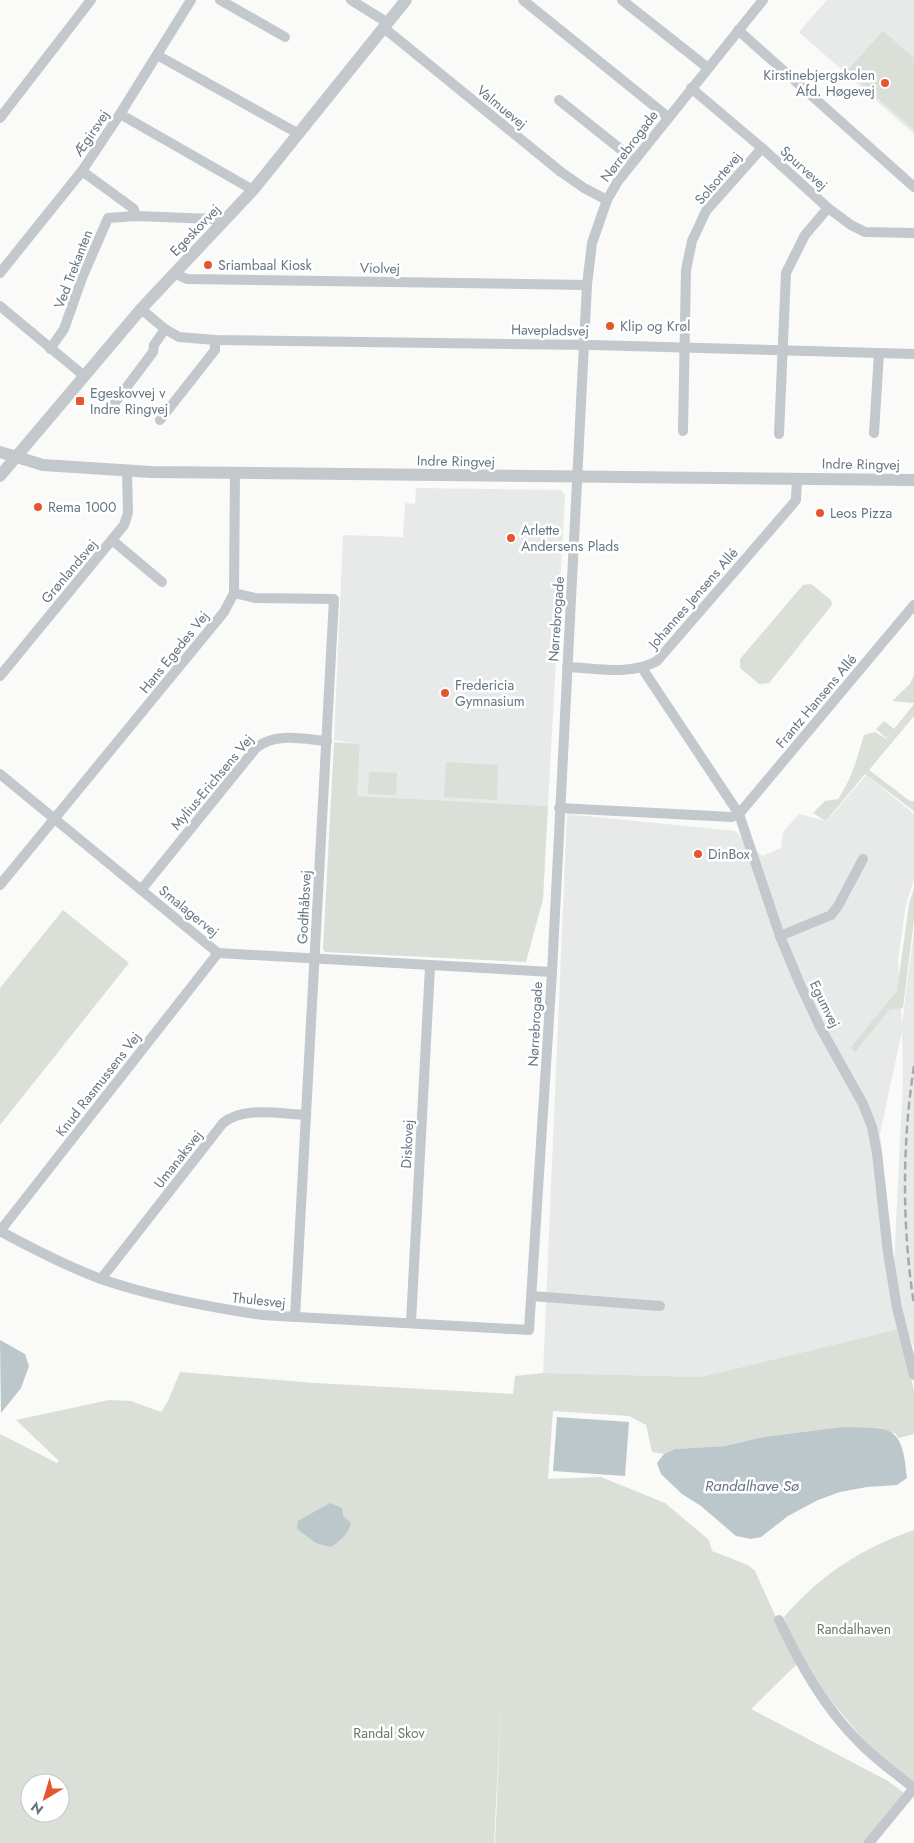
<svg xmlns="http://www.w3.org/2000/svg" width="914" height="1843" viewBox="0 0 914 1843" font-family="Jost,sans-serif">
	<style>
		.built { fill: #e8e9e9; fill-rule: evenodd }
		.green { fill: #dadfd7; fill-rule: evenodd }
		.water { fill: #bbc7cb }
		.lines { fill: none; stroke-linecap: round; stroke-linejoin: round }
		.minor { stroke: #c3c8cc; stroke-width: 10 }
		.tertiary { stroke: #c3c8cc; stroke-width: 12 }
		.rail { stroke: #a2aab0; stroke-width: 2.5; stroke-dasharray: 8 4; stroke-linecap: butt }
		.poi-dot { fill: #e4572e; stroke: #fff; stroke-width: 2 }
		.labels { text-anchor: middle; stroke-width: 5; stroke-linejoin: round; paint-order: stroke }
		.poi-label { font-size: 14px; fill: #657683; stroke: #fff; text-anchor: start }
		.street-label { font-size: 14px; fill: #657683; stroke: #fff }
		.park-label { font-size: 14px; fill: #687a64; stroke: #fff }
		.water-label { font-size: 15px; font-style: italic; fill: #60757c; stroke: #fff }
	</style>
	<rect width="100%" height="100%" fill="#fafaf8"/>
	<!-- built -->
	<g class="built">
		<path d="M 827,0 L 914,0 L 914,134 L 799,32 Z"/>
		<path d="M 416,488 L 561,490 L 565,495 L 548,806 L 357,796 L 360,744 L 334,740 L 343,535 L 403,537 L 405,503 L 415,504 Z"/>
		<path d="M 866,775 L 914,814 L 914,880 L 906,904 L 898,961 L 902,1024 L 914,930 L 914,1348 L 905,1322 L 898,1329 L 701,1377 L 543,1373 L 567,814 L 735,831 L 762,856 L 781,848 L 783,832 L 799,814 L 827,821 ZM 902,1031 L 903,1082 L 894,1263 L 880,1134 Z"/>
	</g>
	<!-- green -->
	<g class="green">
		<path d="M 883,31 L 914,58 L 914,130 L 847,71 Z"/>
		<path d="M 811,584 L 831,600 L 832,605 L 769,683 L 759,684 L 740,668 L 740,659 L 803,585 Z"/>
		<path d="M 914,675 L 914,703 L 892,701 L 910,684 Z"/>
		<path d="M 914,704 L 914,716 L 869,770 L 910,801 L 914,801 L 914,811 L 865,774 L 826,821 L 813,813 L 825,801 L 838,799 C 853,776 856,761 864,735 L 875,732 L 886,739 L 891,732 L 886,738 L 876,729 L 884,721 L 894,729 Z"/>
		<path d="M 334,742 L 360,744 L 357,796 L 548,806 L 543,899 L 526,962 L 325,952 L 323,949 Z"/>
		<path d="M 446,762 L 498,765 L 497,800 L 444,797 Z"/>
		<path d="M 369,772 L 397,773 L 396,795 L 368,794 Z"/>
		<path d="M 914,888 L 914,920 L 903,1008 L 889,1010 L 855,1052 L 851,1047 L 897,991 L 909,904 Z"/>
		<path d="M 63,910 L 129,963 L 0,1125 L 0,988 Z"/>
		<path d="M 898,1329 L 914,1390 L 914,1434 L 899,1438 L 895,1433 L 842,1427 L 763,1437 L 725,1446 L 675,1449 L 664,1454 L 652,1452 L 646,1425 L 629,1416 L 553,1411 L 548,1479 L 601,1477 L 665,1503 L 709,1540 L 712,1551 L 748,1565 L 755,1571 L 797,1664 L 751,1709 L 888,1781 L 904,1793 L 864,1843 L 495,1843 L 502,1689 L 494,1843 L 0,1843 L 0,1434 L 57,1463 L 59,1461 L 16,1420 L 109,1400 L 131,1401 L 161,1412 L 168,1401 L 180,1372 L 315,1383 L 513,1394 L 515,1376 L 543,1373 L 701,1377 ZM 30,1783 L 60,1783 L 60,1813 L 30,1813 Z"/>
		<path d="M 914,1530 L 914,1783 L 879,1758 L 828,1697 L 796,1647 L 784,1617 C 820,1575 862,1548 914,1530 Z"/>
	</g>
	<!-- water -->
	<g class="water">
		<path d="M 0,1340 L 25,1354 L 29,1366 L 21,1388 L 1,1413 Z"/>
		<path d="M 557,1417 L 629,1422 L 625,1476 L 553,1471 Z"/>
		<path d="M 842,1427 C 891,1429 902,1422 907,1478 L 897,1485 L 867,1487 L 840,1492 L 818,1500 L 788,1516 L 761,1537 L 751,1539 L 736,1536 L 701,1506 L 682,1494 L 661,1474 L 657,1463 L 664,1454 L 675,1449 L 725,1446 L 763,1437 Z"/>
		<path d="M 330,1503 L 342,1508 L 343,1516 L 351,1523 C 349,1533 339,1543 330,1547 L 316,1543 L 297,1529 L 298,1521 Z"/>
	</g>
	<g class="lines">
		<!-- minor -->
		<g class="minor">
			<path d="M 220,0 L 285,37"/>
			<path d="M 351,0 L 388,23"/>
			<path d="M 523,0 L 668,117"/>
			<path d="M 622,0 L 708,68"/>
			<path d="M 384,28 L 561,172 L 584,188 L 607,200"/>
			<path d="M 738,30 L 914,187"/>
			<path d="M 157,55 L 299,134"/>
			<path d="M 691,88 L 762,148 L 828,208 L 851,225 L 865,232 L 914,233"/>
			<path d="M 559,100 L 634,160"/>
			<path d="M 120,114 L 253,190"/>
			<path d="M 0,118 L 91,0"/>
			<path d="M 82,171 L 134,209 L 135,216"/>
			<path d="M 0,273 L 82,171 L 120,114 L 191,0"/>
			<path d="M 174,273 L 187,279 L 587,285"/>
			<path d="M 0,306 L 83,375"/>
			<path d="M 141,309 L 165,329 L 179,337 L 215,340 L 592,345 L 914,354"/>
			<path d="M 50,349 L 64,329 L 82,278 L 108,218 L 135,216 L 214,219 L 220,224"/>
			<path d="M 111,408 L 153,352 L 154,345 L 165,329"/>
			<path d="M 160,420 L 215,350 L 215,340"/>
			<path d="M 683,431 L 686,270 L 692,241 L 706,211 L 762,148"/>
			<path d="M 874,433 L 879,353"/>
			<path d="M 779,434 L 786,273 L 805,235 L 828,208"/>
			<path d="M 112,540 L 162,582"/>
			<path d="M 234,593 L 255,598 L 334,599 L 295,1317"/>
			<path d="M 567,667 C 598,668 629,676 657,661 L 792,505 L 796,500 L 797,478"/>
			<path d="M 642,668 L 739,814 L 780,936 L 799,982 L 820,1027 L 863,1104 L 872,1127 L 877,1153 L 888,1253 L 897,1308 L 914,1375"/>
			<path d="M 0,676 L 124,525 L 128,513 L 127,471"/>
			<path d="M 0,774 L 218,953 L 552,972"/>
			<path d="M 559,808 L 732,817 L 739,814 L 914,605"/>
			<path d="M 0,885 L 224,612 L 234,593 L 235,472"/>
			<path d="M 141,890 L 256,748 C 275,732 303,739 327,741"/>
			<path d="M 780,936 L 831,915 L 838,906 L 863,859"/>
			<path d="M 0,1231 C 33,1249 66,1266 101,1279 C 153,1297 208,1307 262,1315 L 529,1330 L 552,972 L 587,285 L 592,243 L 607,200 L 618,181 L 763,0"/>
			<path d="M 0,1231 L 218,953"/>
			<path d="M 101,1279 L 223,1123 C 244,1106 280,1114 306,1115"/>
			<path d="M 532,1296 L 660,1306"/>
			<path d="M 411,1322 L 430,967"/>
			<path d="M 779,1620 C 800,1664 824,1707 858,1741 C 875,1759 895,1773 914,1788"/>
			<path d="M 869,1843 L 914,1788"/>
		</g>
		<!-- tertiary -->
		<g class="tertiary">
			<path d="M 0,452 L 43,465 L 151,472 L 914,480"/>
			<path d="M 0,476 L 141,309 L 253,190 L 406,0"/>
		</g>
		<!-- rail -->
		<path class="rail" d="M 914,1066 C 902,1144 902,1227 914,1305"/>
	</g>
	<!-- markers -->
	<g class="poi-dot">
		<circle cx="885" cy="83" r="5"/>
		<circle cx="208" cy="265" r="5"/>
		<circle cx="610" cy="326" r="5"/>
		<rect x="75" y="396" width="10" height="10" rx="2.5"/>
		<circle cx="38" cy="507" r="5"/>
		<circle cx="820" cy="513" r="5"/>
		<circle cx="511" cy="538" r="5"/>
		<circle cx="445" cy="693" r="5"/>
		<circle cx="698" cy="854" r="5"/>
	</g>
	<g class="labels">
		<!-- poi labels -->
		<g class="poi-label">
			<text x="875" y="80" text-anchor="end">Kirstinebjergskolen<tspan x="875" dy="16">Afd. Høgevej</tspan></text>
			<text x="218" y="270">Sriambaal Kiosk</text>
			<text x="620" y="331">Klip og Krøl</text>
			<text x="90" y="398">Egeskovvej v<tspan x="90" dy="16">Indre Ringvej</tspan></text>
			<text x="48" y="512">Rema 1000</text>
			<text x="830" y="518">Leos Pizza</text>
			<text x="521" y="535">Arlette<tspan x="521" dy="16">Andersens Plads</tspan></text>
			<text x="455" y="690">Fredericia<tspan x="455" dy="16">Gymnasium</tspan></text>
			<text x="708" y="859">DinBox</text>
		</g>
		<!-- street labels -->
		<g class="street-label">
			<text transform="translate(502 107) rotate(39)" y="5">Valmuevej</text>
			<text transform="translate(91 133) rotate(-56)" y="5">Ægirsvej</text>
			<text transform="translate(629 146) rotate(-53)" y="5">Nørrebrogade</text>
			<text transform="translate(804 168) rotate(42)" y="5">Spurvevej</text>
			<text transform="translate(718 178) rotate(-50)" y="5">Solsortevej</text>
			<text transform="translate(195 230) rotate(-46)" y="5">Egeskovvej</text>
			<text transform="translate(380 268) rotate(1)" y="5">Violvej</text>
			<text transform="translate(73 269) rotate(-69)" y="5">Ved Trekanten</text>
			<text transform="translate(550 330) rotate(1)" y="5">Havepladsvej</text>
			<text transform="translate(456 461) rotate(1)" y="5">Indre Ringvej</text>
			<text transform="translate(861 464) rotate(1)" y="5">Indre Ringvej</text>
			<text transform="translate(69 571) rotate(-50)" y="5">Grønlandsvej</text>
			<text transform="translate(693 598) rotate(-49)" y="5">Johannes Jensens Allé</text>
			<text transform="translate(556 619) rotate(-86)" y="5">Nørrebrogade</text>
			<text transform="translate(174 652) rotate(-51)" y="5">Hans Egedes Vej</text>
			<text transform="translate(816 701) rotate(-50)" y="5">Frantz Hansens Allé</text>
			<text transform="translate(212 782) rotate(-50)" y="5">Mylius-Erichsens Vej</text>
			<text transform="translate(304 907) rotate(-87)" y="5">Godthåbsvej</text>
			<text transform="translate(189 911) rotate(39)" y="5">Smalagervej</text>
			<text transform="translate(825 1004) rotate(64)" y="5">Egumvej</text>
			<text transform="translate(535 1024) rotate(-87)" y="5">Nørrebrogade</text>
			<text transform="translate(98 1084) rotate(-52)" y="5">Knud Rasmussens Vej</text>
			<text transform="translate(407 1144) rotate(-87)" y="5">Diskovej</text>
			<text transform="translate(178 1159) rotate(-52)" y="5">Umanaksvej</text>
			<text transform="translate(259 1300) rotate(6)" y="5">Thulesvej</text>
		</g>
		<!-- park labels -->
		<g class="park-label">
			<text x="854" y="1634">Randalhaven</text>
			<text x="389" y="1738">Randal Skov</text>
		</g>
		<!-- water labels -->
		<g class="water-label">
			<text x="752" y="1491">Randalhave Sø</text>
		</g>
	</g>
	<!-- north arrow -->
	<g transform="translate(45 1798) rotate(218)"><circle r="24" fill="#ffffff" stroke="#c1c8cd"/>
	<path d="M0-4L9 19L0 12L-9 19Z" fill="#e4572e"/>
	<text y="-8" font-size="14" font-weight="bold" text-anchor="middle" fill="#657683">N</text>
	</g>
</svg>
